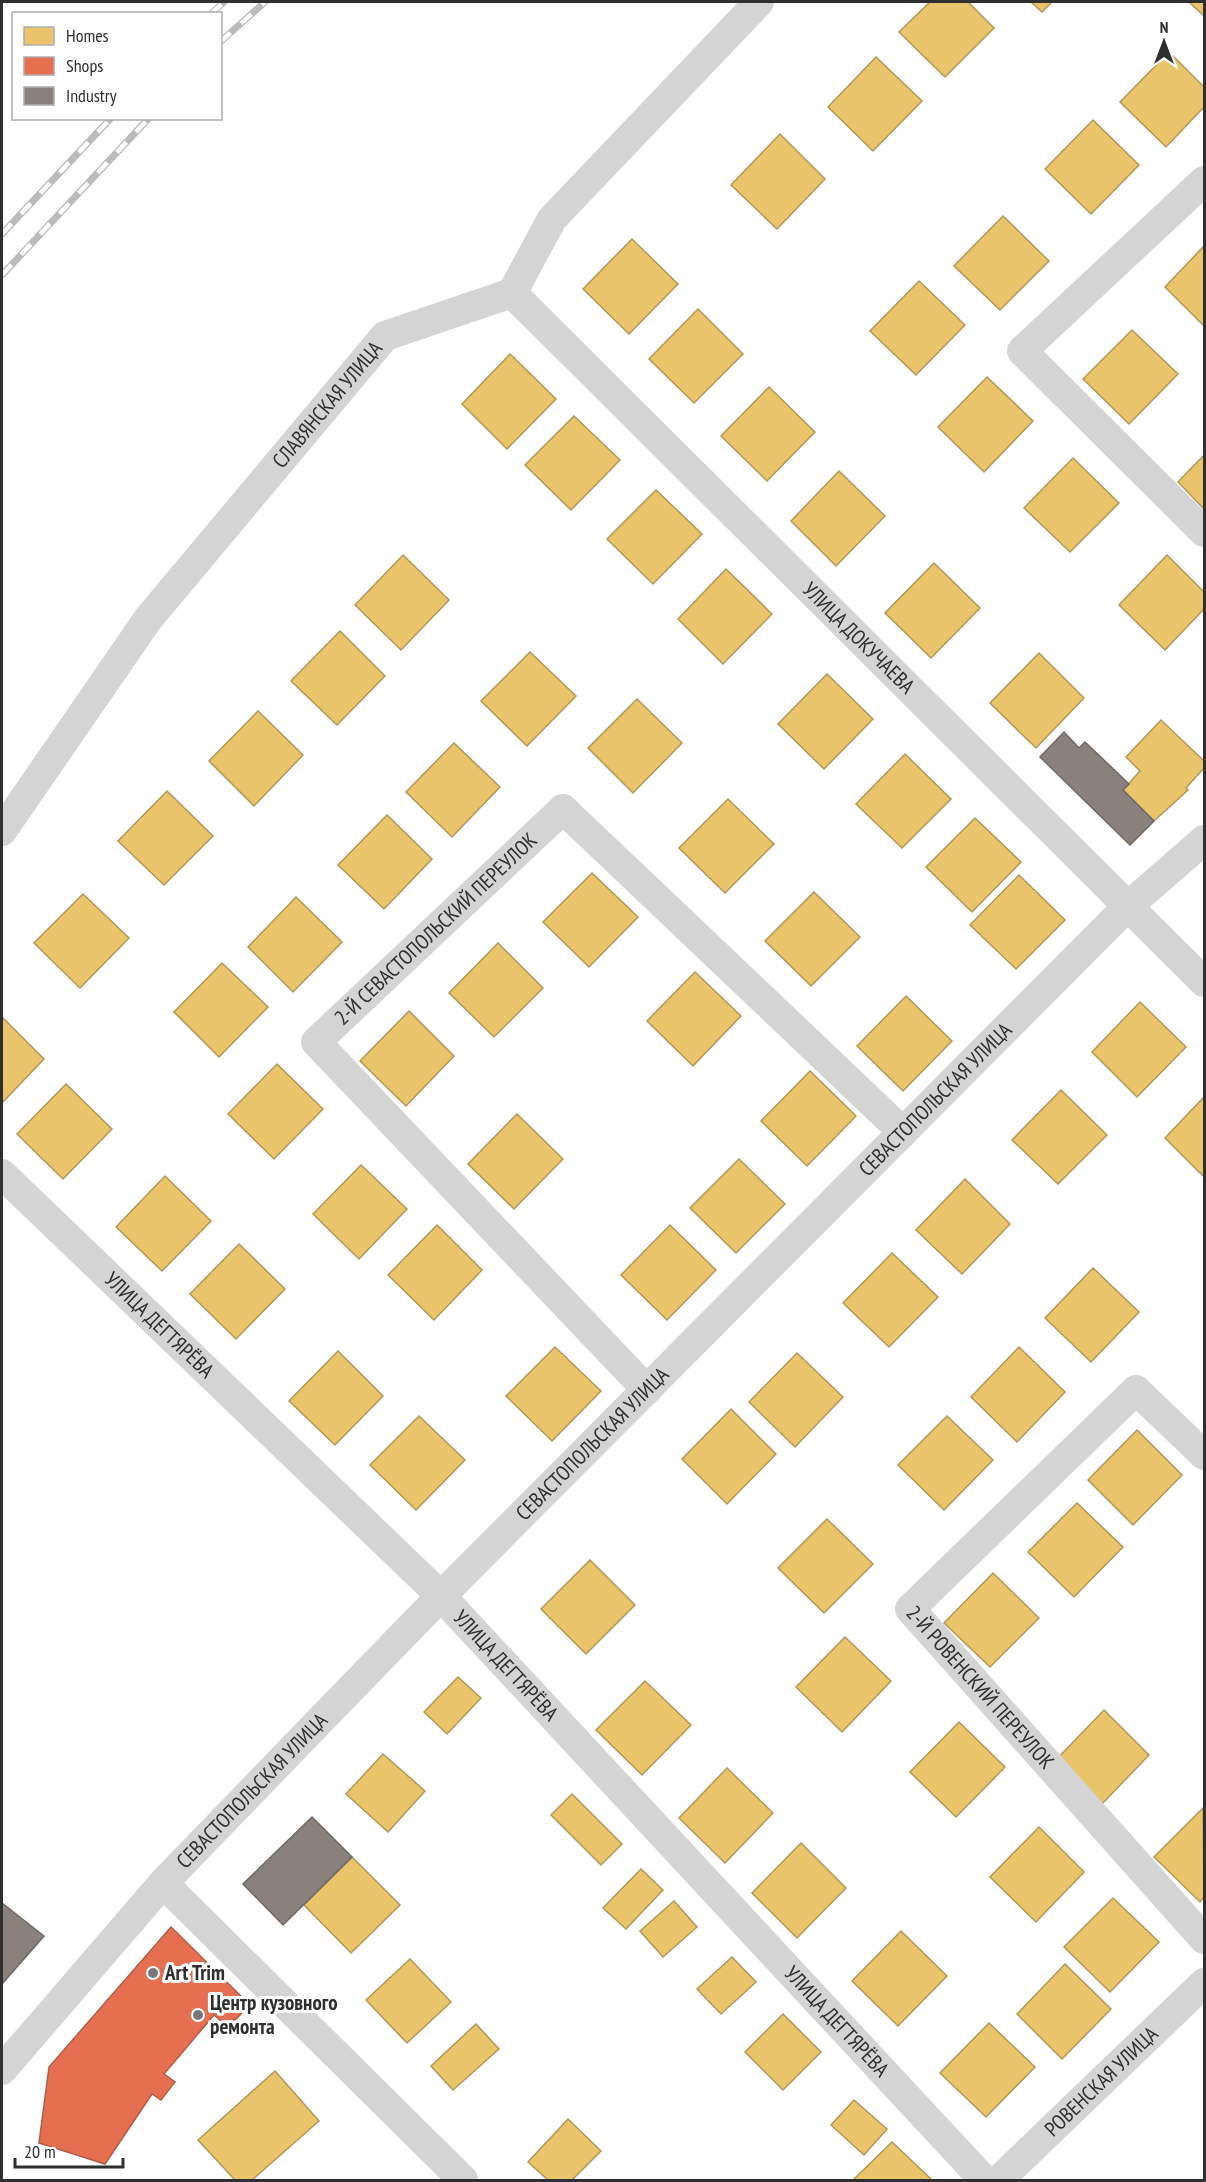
<svg xmlns="http://www.w3.org/2000/svg" width="1206" height="2182" viewBox="0 0 1206 2182" font-family="'PT Sans Narrow',sans-serif">
	<style>
		.homes { fill: #e9c46a; stroke: #b19758; stroke-width: 1.5 }
		.shops { fill: #e76f51; stroke: #b05c47; stroke-width: 1.5 }
		.industry { fill: #8a817c; stroke: #6f6865; stroke-width: 1.5 }
		.lines { fill: none; stroke-linecap: round; stroke-linejoin: round }
		.minor { stroke: #d4d4d4; stroke-width: 30 }
		.rail-casing { stroke: #bbb; stroke-width: 7 }
		.rail { stroke: #fff; stroke-width: 4.5; stroke-dasharray: 14; stroke-linecap: butt }
		.poi-dot { fill: #787878; stroke: #fff; stroke-width: 2 }
		.labels { text-anchor: middle; stroke-width: 6; stroke-linejoin: round; paint-order: stroke }
		.street-label { font-size: 21px; fill: #2f2f2f; stroke: #fff }
		.poi-label { font-size: 21px; font-weight: bold; fill: #2f2f2f; stroke: #fff; text-anchor: start }
	</style>
	<rect width="100%" height="100%" fill="#fff"/>
	<!-- homes -->
	<g class="homes">
		<path d="M 930,2 L 968,2 L 994,28 L 945,77 L 899,32 Z"/>
		<path d="M 1031,2 L 1052,2 L 1042,12 Z"/>
		<path d="M 1189,2 L 1204,2 L 1204,16 Z"/>
		<path d="M 1169,52 L 1204,87 L 1204,107 L 1166,147 L 1120,102 Z"/>
		<path d="M 876,57 L 922,101 L 873,151 L 828,107 Z"/>
		<path d="M 1093,120 L 1139,165 L 1091,214 L 1045,169 Z"/>
		<path d="M 780,134 L 825,179 L 777,229 L 731,185 Z"/>
		<path d="M 1003,216 L 1049,261 L 1000,310 L 954,266 Z"/>
		<path d="M 632,239 L 678,284 L 629,334 L 583,289 Z"/>
		<path d="M 1204,246 L 1204,326 L 1165,287 Z"/>
		<path d="M 919,281 L 965,325 L 916,375 L 870,331 Z"/>
		<path d="M 698,309 L 743,354 L 694,403 L 649,359 Z"/>
		<path d="M 1132,330 L 1178,374 L 1129,424 L 1083,379 Z"/>
		<path d="M 510,354 L 556,399 L 507,449 L 462,404 Z"/>
		<path d="M 987,377 L 1033,421 L 984,472 L 938,427 Z"/>
		<path d="M 769,387 L 815,432 L 767,481 L 721,436 Z"/>
		<path d="M 574,416 L 620,460 L 571,510 L 525,465 Z"/>
		<path d="M 1204,455 L 1204,509 L 1178,482 Z"/>
		<path d="M 1073,458 L 1119,503 L 1070,552 L 1024,508 Z"/>
		<path d="M 839,471 L 885,516 L 836,566 L 791,521 Z"/>
		<path d="M 656,490 L 702,534 L 653,584 L 607,539 Z"/>
		<path d="M 403,555 L 449,600 L 401,650 L 355,605 Z"/>
		<path d="M 1167,555 L 1204,592 L 1204,609 L 1165,650 L 1119,605 Z"/>
		<path d="M 934,563 L 980,608 L 931,658 L 885,613 Z"/>
		<path d="M 726,569 L 772,614 L 723,664 L 678,619 Z"/>
		<path d="M 340,631 L 385,676 L 337,725 L 291,681 Z"/>
		<path d="M 530,652 L 576,696 L 527,746 L 481,701 Z"/>
		<path d="M 1039,653 L 1084,698 L 1036,748 L 990,703 Z"/>
		<path d="M 827,674 L 873,719 L 824,769 L 778,724 Z"/>
		<path d="M 637,699 L 682,743 L 633,793 L 588,748 Z"/>
		<path d="M 258,711 L 303,755 L 254,806 L 209,761 Z"/>
		<path d="M 1161,720 L 1204,761 L 1204,768 L 1186,788 L 1188,790 L 1154,821 L 1123,790 L 1140,771 L 1126,757 Z"/>
		<path d="M 454,743 L 500,787 L 452,837 L 406,792 Z"/>
		<path d="M 905,754 L 951,799 L 902,848 L 856,804 Z"/>
		<path d="M 167,791 L 213,836 L 164,885 L 118,841 Z"/>
		<path d="M 728,799 L 774,844 L 725,893 L 679,848 Z"/>
		<path d="M 387,815 L 432,859 L 384,909 L 338,865 Z"/>
		<path d="M 975,818 L 1021,862 L 972,912 L 926,867 Z"/>
		<path d="M 592,873 L 638,917 L 589,967 L 543,922 Z"/>
		<path d="M 1019,875 L 1065,920 L 1016,969 L 970,925 Z"/>
		<path d="M 814,892 L 860,937 L 811,986 L 765,941 Z"/>
		<path d="M 83,894 L 129,938 L 80,988 L 34,943 Z"/>
		<path d="M 296,897 L 342,942 L 293,992 L 248,947 Z"/>
		<path d="M 498,943 L 543,988 L 494,1037 L 449,993 Z"/>
		<path d="M 222,963 L 268,1007 L 219,1057 L 174,1012 Z"/>
		<path d="M 695,972 L 741,1016 L 693,1066 L 647,1021 Z"/>
		<path d="M 906,996 L 952,1041 L 903,1091 L 857,1046 Z"/>
		<path d="M 1140,1002 L 1186,1047 L 1137,1097 L 1092,1052 Z"/>
		<path d="M 409,1011 L 454,1056 L 406,1106 L 360,1061 Z"/>
		<path d="M 2,1017 L 44,1059 L 2,1103 Z"/>
		<path d="M 277,1064 L 323,1109 L 274,1159 L 228,1114 Z"/>
		<path d="M 810,1071 L 856,1116 L 807,1166 L 761,1121 Z"/>
		<path d="M 66,1084 L 112,1129 L 63,1179 L 17,1134 Z"/>
		<path d="M 1061,1090 L 1107,1135 L 1058,1184 L 1012,1140 Z"/>
		<path d="M 1204,1097 L 1204,1177 L 1165,1138 Z"/>
		<path d="M 517,1114 L 563,1159 L 514,1209 L 468,1164 Z"/>
		<path d="M 739,1159 L 785,1204 L 736,1253 L 690,1208 Z"/>
		<path d="M 361,1165 L 407,1209 L 359,1259 L 313,1214 Z"/>
		<path d="M 165,1176 L 211,1221 L 162,1271 L 116,1227 Z"/>
		<path d="M 965,1179 L 1010,1224 L 962,1274 L 916,1230 Z"/>
		<path d="M 437,1225 L 482,1270 L 434,1320 L 388,1275 Z"/>
		<path d="M 670,1225 L 716,1270 L 667,1320 L 621,1275 Z"/>
		<path d="M 239,1244 L 285,1289 L 236,1339 L 190,1294 Z"/>
		<path d="M 892,1253 L 938,1297 L 889,1347 L 843,1303 Z"/>
		<path d="M 1093,1268 L 1139,1312 L 1091,1362 L 1045,1318 Z"/>
		<path d="M 555,1347 L 601,1391 L 552,1441 L 506,1396 Z"/>
		<path d="M 1019,1347 L 1065,1392 L 1017,1442 L 971,1397 Z"/>
		<path d="M 338,1351 L 383,1396 L 335,1445 L 289,1401 Z"/>
		<path d="M 797,1353 L 843,1397 L 795,1447 L 749,1402 Z"/>
		<path d="M 731,1409 L 776,1454 L 727,1504 L 682,1459 Z"/>
		<path d="M 419,1416 L 465,1460 L 416,1510 L 370,1465 Z"/>
		<path d="M 947,1416 L 993,1460 L 944,1510 L 898,1465 Z"/>
		<path d="M 1137,1430 L 1182,1475 L 1133,1525 L 1088,1480 Z"/>
		<path d="M 1077,1503 L 1123,1547 L 1074,1597 L 1028,1552 Z"/>
		<path d="M 827,1519 L 873,1564 L 824,1613 L 778,1568 Z"/>
		<path d="M 590,1560 L 635,1605 L 586,1654 L 541,1609 Z"/>
		<path d="M 993,1573 L 1039,1618 L 990,1667 L 944,1623 Z"/>
		<path d="M 845,1637 L 891,1681 L 842,1732 L 796,1687 Z"/>
		<path d="M 458,1677 L 481,1698 L 447,1734 L 424,1712 Z"/>
		<path d="M 645,1681 L 691,1725 L 642,1775 L 596,1730 Z"/>
		<path d="M 1104,1710 L 1149,1755 L 1101,1805 L 1055,1761 Z"/>
		<path d="M 959,1722 L 1005,1767 L 956,1817 L 910,1772 Z"/>
		<path d="M 383,1754 L 425,1791 L 388,1832 L 346,1794 Z"/>
		<path d="M 727,1768 L 773,1813 L 725,1863 L 679,1818 Z"/>
		<path d="M 572,1794 L 622,1844 L 601,1865 L 551,1815 Z"/>
		<path d="M 1203,1808 L 1204,1897 L 1200,1902 L 1154,1857 Z"/>
		<path d="M 1039,1827 L 1084,1872 L 1036,1922 L 990,1877 Z"/>
		<path d="M 801,1843 L 846,1888 L 797,1938 L 752,1893 Z"/>
		<path d="M 352,1857 L 400,1905 L 351,1953 L 304,1905 Z"/>
		<path d="M 641,1869 L 663,1890 L 626,1929 L 603,1908 Z"/>
		<path d="M 1113,1898 L 1159,1942 L 1110,1992 L 1064,1947 Z"/>
		<path d="M 674,1901 L 697,1927 L 663,1957 L 640,1931 Z"/>
		<path d="M 901,1931 L 947,1976 L 898,2026 L 852,1981 Z"/>
		<path d="M 732,1957 L 756,1982 L 721,2014 L 697,1989 Z"/>
		<path d="M 410,1959 L 451,2002 L 407,2043 L 366,2000 Z"/>
		<path d="M 1065,1964 L 1111,2009 L 1062,2059 L 1017,2014 Z"/>
		<path d="M 783,2014 L 821,2052 L 783,2090 L 745,2052 Z"/>
		<path d="M 989,2023 L 1035,2067 L 986,2117 L 940,2073 Z"/>
		<path d="M 476,2024 L 499,2049 L 453,2090 L 431,2066 Z"/>
		<path d="M 275,2071 L 319,2121 L 252,2180 L 235,2180 L 198,2140 Z"/>
		<path d="M 854,2100 L 887,2129 L 864,2155 L 831,2125 Z"/>
		<path d="M 568,2119 L 601,2151 L 572,2180 L 548,2180 L 528,2162 Z"/>
		<path d="M 892,2142 L 932,2180 L 853,2180 Z"/>
	</g>
	<!-- shops -->
	<path class="shops" d="M 171,1927 L 250,2005 L 228,2027 L 214,2015 L 164,2074 L 175,2082 L 161,2100 L 152,2094 L 105,2164 L 39,2143 L 49,2067 Z"/>
	<!-- industry -->
	<g class="industry">
		<path d="M 1064,732 L 1079,748 L 1085,742 L 1129,784 L 1123,790 L 1154,821 L 1130,845 L 1040,757 Z"/>
		<path d="M 312,1817 L 352,1857 L 283,1925 L 243,1884 Z"/>
		<path d="M 2,1903 L 44,1936 L 2,1984 Z"/>
	</g>
	<g class="lines">
		<!-- minor -->
		<g class="minor">
			<path d="M 1204,181 L 1022,351 L 1204,532"/>
			<path id="s1" d="M 512,293 L 1204,982"/>
			<path id="s2" d="M 2,831 L 148,619 L 385,336 L 512,293 L 552,219 L 759,2"/>
			<path id="s3" d="M 2,1174 L 441,1596 L 984,2180"/>
			<path id="s4" d="M 647,1390 L 316,1042 L 563,809 L 903,1132"/>
			<path id="s5" d="M 1204,1455 L 1136,1390 L 910,1609 L 1204,1939"/>
			<path d="M 163,1883 L 463,2180"/>
			<path id="s6" d="M 2,2070 L 163,1883 L 339,1701 L 441,1596 L 1128,906 L 1204,840"/>
			<path id="s7" d="M 999,2180 L 1204,1983"/>
		</g>
		<!-- rail casing -->
		<g class="rail-casing">
			<g id="rail">
				<path d="M 211,14 L 224,2"/>
				<path d="M 220,42 L 265,2"/>
				<path d="M 2,234 L 111,118"/>
				<path d="M 2,275 L 149,118"/>
			</g>
		</g>
		<!-- rail -->
		<use href="#rail" class="rail"/>
	</g>
	<!-- markers -->
	<g class="poi-dot">
		<circle cx="153" cy="1973" r="6"/>
		<circle cx="198" cy="2015" r="6"/>
	</g>
	<g class="labels">
		<!-- street labels -->
		<g class="street-label">
			<text dy="7" stroke="none"><textPath href="#s2" startOffset="537">СЛАВЯНСКАЯ УЛИЦА</textPath></text>
			<text dy="7" stroke="none"><textPath href="#s1" startOffset="489">УЛИЦА ДОКУЧАЕВА</textPath></text>
			<text dy="7" stroke="none"><textPath href="#s4" startOffset="645">2-Й СЕВАСТОПОЛЬСКИЙ ПЕРЕУЛОК</textPath></text>
			<text dy="7" stroke="none"><textPath href="#s6" startOffset="1347">СЕВАСТОПОЛЬСКАЯ УЛИЦА</textPath></text>
			<text dy="7" stroke="none"><textPath href="#s3" startOffset="218">УЛИЦА ДЕГТЯРЁВА</textPath></text>
			<text dy="7" stroke="none"><textPath href="#s6" startOffset="861">СЕВАСТОПОЛЬСКАЯ УЛИЦА</textPath></text>
			<text dy="7" stroke="none"><textPath href="#s3" startOffset="704">УЛИЦА ДЕГТЯРЁВА</textPath></text>
			<text dy="7" stroke="none"><textPath href="#s5" startOffset="514">2-Й РОВЕНСКИЙ ПЕРЕУЛОК</textPath></text>
			<text dy="7" stroke="none"><textPath href="#s6" startOffset="375">СЕВАСТОПОЛЬСКАЯ УЛИЦА</textPath></text>
			<text dy="7" stroke="none"><textPath href="#s3" startOffset="1190">УЛИЦА ДЕГТЯРЁВА</textPath></text>
			<text dy="7" stroke="none"><textPath href="#s7" startOffset="142">РОВЕНСКАЯ УЛИЦА</textPath></text>
		</g>
		<!-- poi labels -->
		<g class="poi-label">
			<text x="165" y="1980">Art Trim</text>
			<text x="210" y="2010">Центр кузовного<tspan x="210" dy="24">ремонта</tspan></text>
		</g>
	</g>
	<!-- border -->
	<rect width="1206" height="2182" fill="none" stroke="#2f2f2f" stroke-width="6"/>
	<!-- legend -->
	<rect x="12" y="12" width="210" height="108" fill="#ffffff" stroke="#acacac" stroke-width="1.5"/>
	<rect x="24" y="27" width="30" height="18" fill="#e9c46a" stroke="#acacac" stroke-width="1.5"/>
	<text x="66" y="42" font-size="18" fill="#2f2f2f">Homes</text>
	<rect x="24" y="57" width="30" height="18" fill="#e76f51" stroke="#acacac" stroke-width="1.5"/>
	<text x="66" y="72" font-size="18" fill="#2f2f2f">Shops</text>
	<rect x="24" y="87" width="30" height="18" fill="#8a817c" stroke="#acacac" stroke-width="1.5"/>
	<text x="66" y="102" font-size="18" fill="#2f2f2f">Industry</text>
	<!-- north arrow -->
	<g transform="translate(1164 42)" stroke="#ffffff" stroke-width="4.5" paint-order="stroke">
	<path d="M0-4.5L10 22L0 15L-10 22Z" fill="#2f2f2f"/>
	<text y="-9" font-size="16" font-weight="bold" text-anchor="middle" fill="#2f2f2f">N</text>
	</g>
	<!-- scale -->
	<path d="M15 2158v9h108v-9" fill="none" stroke="#2f2f2f" stroke-width="3"/>
	<text x="24" y="2158" font-size="18" fill="#2f2f2f" stroke="#ffffff" stroke-width="4.5" paint-order="stroke">20 m</text>
</svg>
